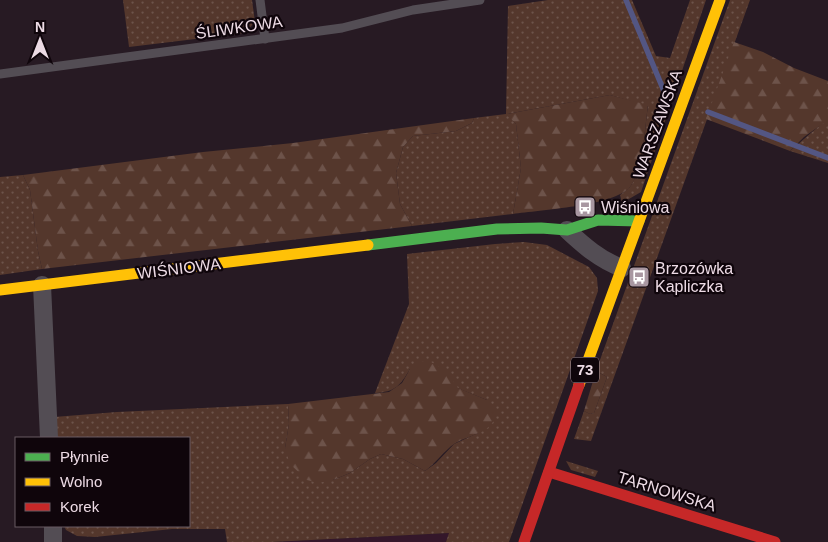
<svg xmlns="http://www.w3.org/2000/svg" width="828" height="542" viewBox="0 0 828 542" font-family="Helvetica,sans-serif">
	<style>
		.built { fill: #34172a }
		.grass { fill: url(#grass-dots) }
		.forest { fill: url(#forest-firs) }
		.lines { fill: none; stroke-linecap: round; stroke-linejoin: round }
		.stream { stroke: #535683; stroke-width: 5.5 }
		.lane { stroke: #534d54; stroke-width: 9 }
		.street { stroke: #534d54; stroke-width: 18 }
		.fast { stroke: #4caf50; stroke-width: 11 }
		.slow { stroke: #ffc107; stroke-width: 11 }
		.jam { stroke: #c62828; stroke-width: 11 }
		.labels { text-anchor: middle; stroke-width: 4.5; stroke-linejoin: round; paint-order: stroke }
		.shield { fill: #0f050b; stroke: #aa9ba4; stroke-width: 1 }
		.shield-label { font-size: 15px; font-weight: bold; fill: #eddbe5 }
		.street-label { font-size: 16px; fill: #eddbe5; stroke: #0f050b }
		.poi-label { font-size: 16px; fill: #eddbe5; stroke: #0f050b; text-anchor: start }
	</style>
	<defs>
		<pattern id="grass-dots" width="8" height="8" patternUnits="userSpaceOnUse" patternTransform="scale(1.25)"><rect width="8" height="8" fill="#54372c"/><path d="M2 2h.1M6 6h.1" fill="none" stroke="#6d534a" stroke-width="1.8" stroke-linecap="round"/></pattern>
		<pattern id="forest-firs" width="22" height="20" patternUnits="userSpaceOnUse" patternTransform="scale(1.25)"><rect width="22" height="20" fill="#54372c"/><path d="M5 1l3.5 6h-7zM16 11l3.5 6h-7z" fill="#6d534a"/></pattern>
	</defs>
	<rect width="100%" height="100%" fill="#271a23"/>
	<!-- built -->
	<path class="built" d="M 450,533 L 446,542 L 272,542 Z"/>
	<!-- grass -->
	<g class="grass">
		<path d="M 123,0 L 252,0 L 255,22 L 245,33 L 129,47 Z"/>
		<path d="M 548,0 L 632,0 L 656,56 L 670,58 L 690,0 L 706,0 L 641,192 L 622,203 L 620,195 C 624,192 629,189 632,184 C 645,160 644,131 648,106 L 610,95 L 507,114 L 516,124 L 521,168 L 513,214 L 412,226 L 400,204 L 396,173 L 403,147 L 413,136 L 456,131 L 472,123 L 474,118 L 506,114 L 508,6 Z"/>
		<path d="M 730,0 L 750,0 L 591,441 L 574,439 L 584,411 L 590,414 L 594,413 L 607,377 L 596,371 Z"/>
		<path d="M 826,120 L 828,120 L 828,163 L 790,151 Z"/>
		<path d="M 23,175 L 30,190 L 38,251 L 42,269 L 0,275 L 0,177 Z"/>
		<path d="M 524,242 L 547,245 L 589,267 L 597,278 L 598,291 L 509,542 L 446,542 L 449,533 L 272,542 L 227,542 L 225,529 L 172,529 L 95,537 L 77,536 L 66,530 L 64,526 L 189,526 L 189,438 L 55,438 L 54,417 L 117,412 L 288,404 L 289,424 L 285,448 L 333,480 L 350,473 L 370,459 L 381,454 L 403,459 L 425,471 L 436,463 L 454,444 L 478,433 L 487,400 L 410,369 C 400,386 395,392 375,393 L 409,304 L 407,254 L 495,244 Z"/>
		<path d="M 566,461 L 598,471 L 595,477 L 571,470 Z"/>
	</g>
	<!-- forest -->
	<g class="forest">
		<path d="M 734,42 L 763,52 L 794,68 L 828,81 L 828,120 L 804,137 L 790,151 L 706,119 Z"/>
		<path d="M 610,95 L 648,105 C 645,126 643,171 630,187 C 614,206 539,210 513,214 L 521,168 L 516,124 L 506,114 Z"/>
		<path d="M 474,118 L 472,123 L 456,131 L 413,136 L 403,147 L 396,173 L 400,204 L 412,226 L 42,269 L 38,251 L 30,190 L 23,175 L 203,152 L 293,143 Z"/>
		<path d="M 420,361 L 431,362 L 446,371 L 458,388 L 487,400 L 496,409 C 497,433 470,434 454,444 C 445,450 436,463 425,471 L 403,459 L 381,454 L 370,459 L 350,473 L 333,480 L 318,483 L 307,480 L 290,464 L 285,448 L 289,424 L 288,404 L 389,392 L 402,383 L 410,369 Z"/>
		<path d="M 596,371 L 607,377 L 594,413 L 590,414 L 584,411 Z"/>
	</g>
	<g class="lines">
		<!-- stream -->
		<g class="stream">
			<path d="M 626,0 L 666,96"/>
			<path d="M 708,112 L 828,158"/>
		</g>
		<!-- lane -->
		<g class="lane">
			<path d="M 260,0 L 265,39"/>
			<path d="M 0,74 L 342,28 L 413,10 L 480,0"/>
		</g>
		<!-- street -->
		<g class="street">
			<path d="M 567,230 C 583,245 600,260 622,268"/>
			<path d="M 42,285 L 49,438"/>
			<path d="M 53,526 L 53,542"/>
		</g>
		<!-- fast -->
		<path class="fast" d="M 368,245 L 497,229 L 541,228 L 567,230 L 598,220 L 639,221"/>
		<!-- slow -->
		<g class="slow">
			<path d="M 0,290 L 368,245"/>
			<path d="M 579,385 L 720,0"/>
		</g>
		<!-- jam -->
		<g class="jam">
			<path d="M 549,472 L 775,542"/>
			<path d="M 524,542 L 579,385"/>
		</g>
	</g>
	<!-- icons -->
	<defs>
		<g id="bus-square" transform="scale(1.125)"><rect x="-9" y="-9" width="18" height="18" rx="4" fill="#a897a1" stroke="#0f050b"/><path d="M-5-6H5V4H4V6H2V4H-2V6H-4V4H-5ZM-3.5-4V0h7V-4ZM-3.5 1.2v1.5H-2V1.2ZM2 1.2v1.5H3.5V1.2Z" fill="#fff"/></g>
	</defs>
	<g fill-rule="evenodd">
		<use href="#bus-square" x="585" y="207"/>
		<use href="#bus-square" x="639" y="277"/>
	</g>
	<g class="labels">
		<!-- shield labels -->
		<rect class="shield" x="571" y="357.5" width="28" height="25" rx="4"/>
		<g class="shield-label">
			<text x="585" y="375">73</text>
		</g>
		<!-- street labels -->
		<g class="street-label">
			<text transform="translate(239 27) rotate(-8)" y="6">ŚLIWKOWA</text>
			<text transform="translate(657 124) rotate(-70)" y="6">WARSZAWSKA</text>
			<text transform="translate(179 268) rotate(-7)" y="6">WIŚNIOWA</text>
			<text transform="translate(667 491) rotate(17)" y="6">TARNOWSKA</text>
		</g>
		<!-- poi labels -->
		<g class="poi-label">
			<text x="601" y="213">Wiśniowa</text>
			<text x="655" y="274">Brzozówka<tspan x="655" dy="18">Kapliczka</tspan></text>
		</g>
	</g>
	<!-- legend -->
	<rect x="15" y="437" width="175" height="90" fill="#0f050b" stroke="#685b62"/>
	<rect x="25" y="453" width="25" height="8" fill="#4caf50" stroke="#685b62"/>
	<text x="60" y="462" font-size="15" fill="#eddbe5">Płynnie</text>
	<rect x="25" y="478" width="25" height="8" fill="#ffc107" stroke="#685b62"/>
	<text x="60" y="487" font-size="15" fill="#eddbe5">Wolno</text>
	<rect x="25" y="503" width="25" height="8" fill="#c62828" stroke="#685b62"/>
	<text x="60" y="512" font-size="15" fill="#eddbe5">Korek</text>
	<!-- north arrow -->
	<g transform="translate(40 40)" stroke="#0f050b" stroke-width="4" paint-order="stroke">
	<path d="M0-4L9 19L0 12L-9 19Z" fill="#eddbe5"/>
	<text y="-8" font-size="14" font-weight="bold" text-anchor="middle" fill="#eddbe5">N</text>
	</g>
</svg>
